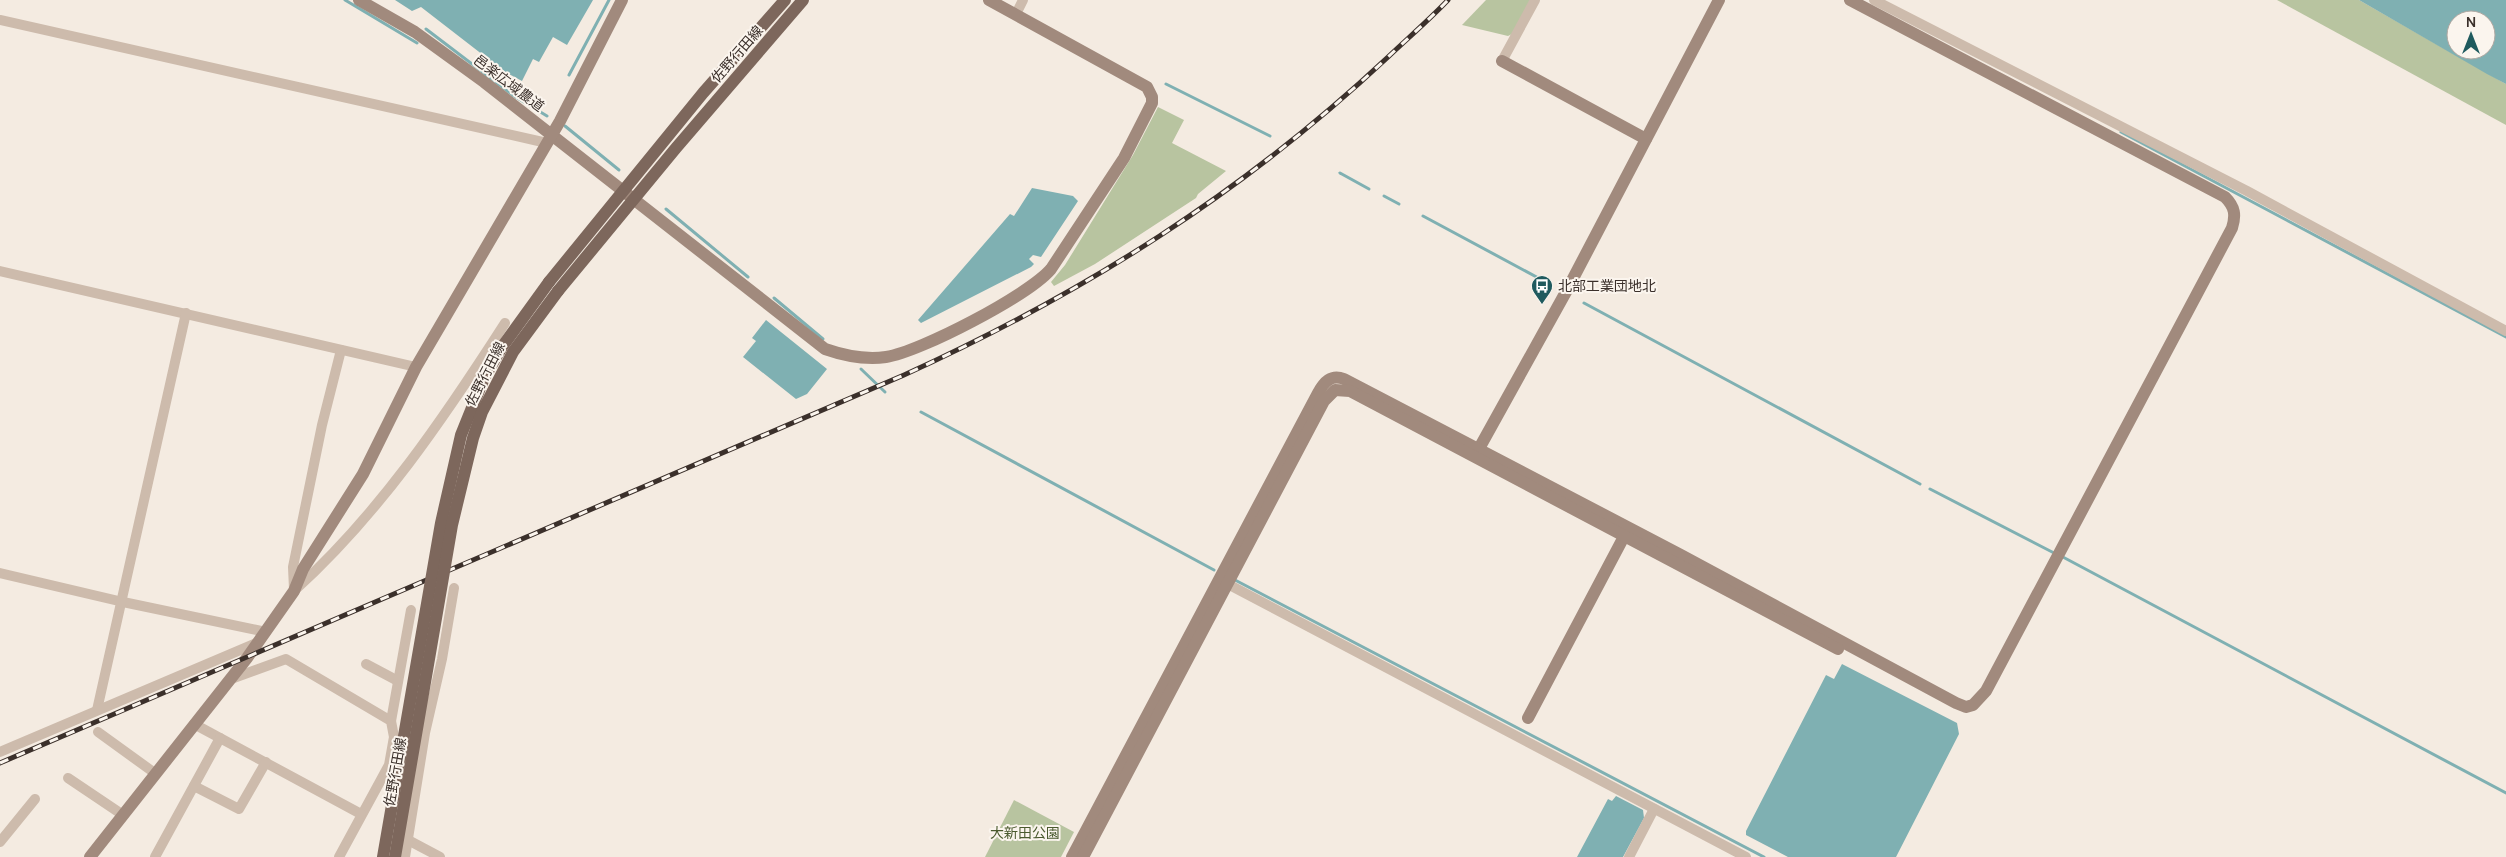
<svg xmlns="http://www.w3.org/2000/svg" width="2506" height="857" viewBox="0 0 2506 857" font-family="Manrope,'Noto Sans JP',sans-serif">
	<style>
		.green { fill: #b8c4a0 }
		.water { fill: #7fb0b2; fill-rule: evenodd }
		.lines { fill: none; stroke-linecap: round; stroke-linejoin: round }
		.stream { stroke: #7fb0b2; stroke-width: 3 }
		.street { stroke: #cdbbac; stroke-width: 10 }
		.secondary { stroke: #a18a7d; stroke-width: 12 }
		.primary { stroke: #7d675c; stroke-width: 12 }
		.rail-casing { stroke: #3b302b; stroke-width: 5 }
		.rail { stroke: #fbf5ee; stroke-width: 3; stroke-dasharray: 9; stroke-linecap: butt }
		.primary-bridge { stroke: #7d675c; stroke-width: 12 }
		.labels { text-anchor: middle; stroke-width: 4; stroke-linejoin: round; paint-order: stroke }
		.street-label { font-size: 14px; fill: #3b302b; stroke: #fbf5ee }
		.poi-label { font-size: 14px; fill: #3b302b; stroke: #fbf5ee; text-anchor: start }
		.park-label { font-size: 14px; fill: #4a5a2e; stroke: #fbf5ee }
	</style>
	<rect width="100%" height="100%" fill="#f4ebe1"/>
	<!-- green -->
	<g class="green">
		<path d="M 1486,0 L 1531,0 L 1512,34 L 1508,36 L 1462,25 Z"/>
		<path d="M 2277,0 L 2359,0 L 2506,84 L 2506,125 Z"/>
		<path d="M 1158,107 L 1184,120 L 1172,143 L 1226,171 L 1198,194 L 1196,198 L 1095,264 L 1054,286 L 1051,282 L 1065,265 L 1133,155 Z"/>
		<path d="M 1014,800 L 1074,832 L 1061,857 L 985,857 Z"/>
	</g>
	<!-- water -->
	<g class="water">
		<path d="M 395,0 L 593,0 L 567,45 L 553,37 L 539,62 L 533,59 L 522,81 L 505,72 L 421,7 L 412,11 Z"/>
		<path d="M 2359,0 L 2506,0 L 2506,84 L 2487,74 ZM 2456,20 L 2486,20 L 2486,50 L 2456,50 Z"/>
		<path d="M 1032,188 L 1073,196 L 1078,201 L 1041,257 L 1033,255 L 1029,259 L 1034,264 L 1031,267 L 921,323 L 918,320 L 1010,214 L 1014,216 Z"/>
		<path d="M 766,320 L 827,369 L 807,394 L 796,399 L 743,357 L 756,341 L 752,338 Z"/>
		<path d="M 1842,664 L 1957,723 L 1959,734 L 1896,857 L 1788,857 L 1746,835 L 1746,831 L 1826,675 L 1834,679 Z"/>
		<path d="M 1616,796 L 1643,810 L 1644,818 L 1623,857 L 1577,857 L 1608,799 L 1612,801 Z"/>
	</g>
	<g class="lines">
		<!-- stream -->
		<g class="stream">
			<path d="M 345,0 L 417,43"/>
			<path d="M 426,29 L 514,96 L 547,116"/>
			<path d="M 569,75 L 609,0"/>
			<path d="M 1166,84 L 1270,136"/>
			<path d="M 565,126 L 619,170"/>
			<path d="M 2121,132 L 2506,337"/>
			<path d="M 1340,173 L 1369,189"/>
			<path d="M 1384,196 L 1399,204"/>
			<path d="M 666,209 L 748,277"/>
			<path d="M 1423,216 L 1544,281"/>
			<path d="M 774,298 L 823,339"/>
			<path d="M 1584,303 L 1920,484"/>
			<path d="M 861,369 L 885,392"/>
			<path d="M 921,412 L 1214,570"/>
			<path d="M 1930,489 L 2056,554"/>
			<path d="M 2061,556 L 2506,793"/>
			<path d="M 1235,580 L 1764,857"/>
		</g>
		<!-- street -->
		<g class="street">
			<path d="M 1874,0 L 2247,191 L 2506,331"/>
			<path d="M 1016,14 L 1023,0"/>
			<path d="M 0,20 L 547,143"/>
			<path d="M 1502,61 L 1535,0"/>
			<path d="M 0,271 L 416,367"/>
			<path d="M 0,573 L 123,602 L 266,632"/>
			<path d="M 1222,581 L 1746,857"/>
			<path d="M 294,589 L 293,567 L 322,425 L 341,350"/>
			<path d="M 295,590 C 379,514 444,418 505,323"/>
			<path d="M 366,664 L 398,681"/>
			<path d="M 231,679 L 286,659 L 391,721 L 394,737 L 389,765 L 339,857"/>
			<path d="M 97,710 L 186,313"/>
			<path d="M 391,721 L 411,610"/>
			<path d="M 194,724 L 361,814"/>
			<path d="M 98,732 L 156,774"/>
			<path d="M 0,752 L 259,642"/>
			<path d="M 68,778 L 123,815"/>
			<path d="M 194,786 L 239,809 L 266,762"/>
			<path d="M 408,840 L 440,857"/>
			<path d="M 0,842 L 35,799"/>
			<path d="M 155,857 L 220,738"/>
			<path d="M 405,857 L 425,733 L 442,659 L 454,588"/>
			<path d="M 1629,857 L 1654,809"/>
		</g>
		<!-- secondary -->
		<g class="secondary">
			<path d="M 359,0 L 415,32 L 484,82 L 825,349 C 845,356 864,360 886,357 C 920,352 1029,295 1051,269 L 1124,158 L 1152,103 L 1152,97 L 1147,87 L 989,0"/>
			<path d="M 1502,61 L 1646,139"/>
			<path d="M 1476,454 L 1567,290 L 1719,0"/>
			<path d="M 1528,718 L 1628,529"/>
			<path d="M 90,857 L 247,658 L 294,591 L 303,569 L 363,474 L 416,367 L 560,121 L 622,0"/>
			<path d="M 1072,857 L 1318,393 C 1324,382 1331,374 1344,379 L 1681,555 L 1956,703 L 1966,707 L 1973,705 L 1986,691 L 2232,228 C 2236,215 2235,207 2225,197 L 1850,0"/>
			<path d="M 1083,857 L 1324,401 L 1335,390 L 1350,391 L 1838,649"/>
		</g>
		<!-- primary -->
		<g class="primary">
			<path d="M 549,282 L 703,93 L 785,0"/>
			<path d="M 558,291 L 676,148 L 803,0"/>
		</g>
		<!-- rail casing -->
		<g class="rail-casing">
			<path id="rail" d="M 0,763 L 904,375 C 1084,293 1243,193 1388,57 C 1408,38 1429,20 1448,0"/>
		</g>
		<!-- rail -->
		<use href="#rail" class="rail"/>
		<!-- primary-bridge -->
		<g class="primary-bridge">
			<path d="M 383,857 L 441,523 L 461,435 L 484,378 L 502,347 L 549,282"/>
			<path d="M 395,857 L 452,525 L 473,438 L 482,412 L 513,352 L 558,291"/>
		</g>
	</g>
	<!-- icons -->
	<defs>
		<g id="bus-pin" transform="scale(1.125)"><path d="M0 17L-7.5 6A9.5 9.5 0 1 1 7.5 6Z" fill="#1f5a5e" stroke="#fbf5ee"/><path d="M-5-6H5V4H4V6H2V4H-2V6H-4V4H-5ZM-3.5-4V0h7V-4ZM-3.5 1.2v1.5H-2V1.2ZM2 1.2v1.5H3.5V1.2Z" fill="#fff"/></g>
	</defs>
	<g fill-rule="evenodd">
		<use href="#bus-pin" x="1542" y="286"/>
	</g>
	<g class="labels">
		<!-- street labels -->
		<g class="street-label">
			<text transform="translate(737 54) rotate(-49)" y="5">佐野行田線</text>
			<text transform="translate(509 83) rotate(37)" y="5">邑楽広域農道</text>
			<text transform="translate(485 374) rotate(-63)" y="5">佐野行田線</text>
			<text transform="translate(395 772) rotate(-80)" y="5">佐野行田線</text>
		</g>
		<!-- poi labels -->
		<g class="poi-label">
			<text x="1558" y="291">北部工業団地北</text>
		</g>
		<!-- park labels -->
		<g class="park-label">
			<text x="1025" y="838">大新田公園</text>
		</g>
	</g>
	<!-- north arrow -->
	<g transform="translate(2471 35)"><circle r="24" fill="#fbf5ee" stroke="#aea6a0"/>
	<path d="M0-4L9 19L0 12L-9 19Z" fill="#1f5a5e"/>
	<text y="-8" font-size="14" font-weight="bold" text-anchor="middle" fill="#3b302b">N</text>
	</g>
</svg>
